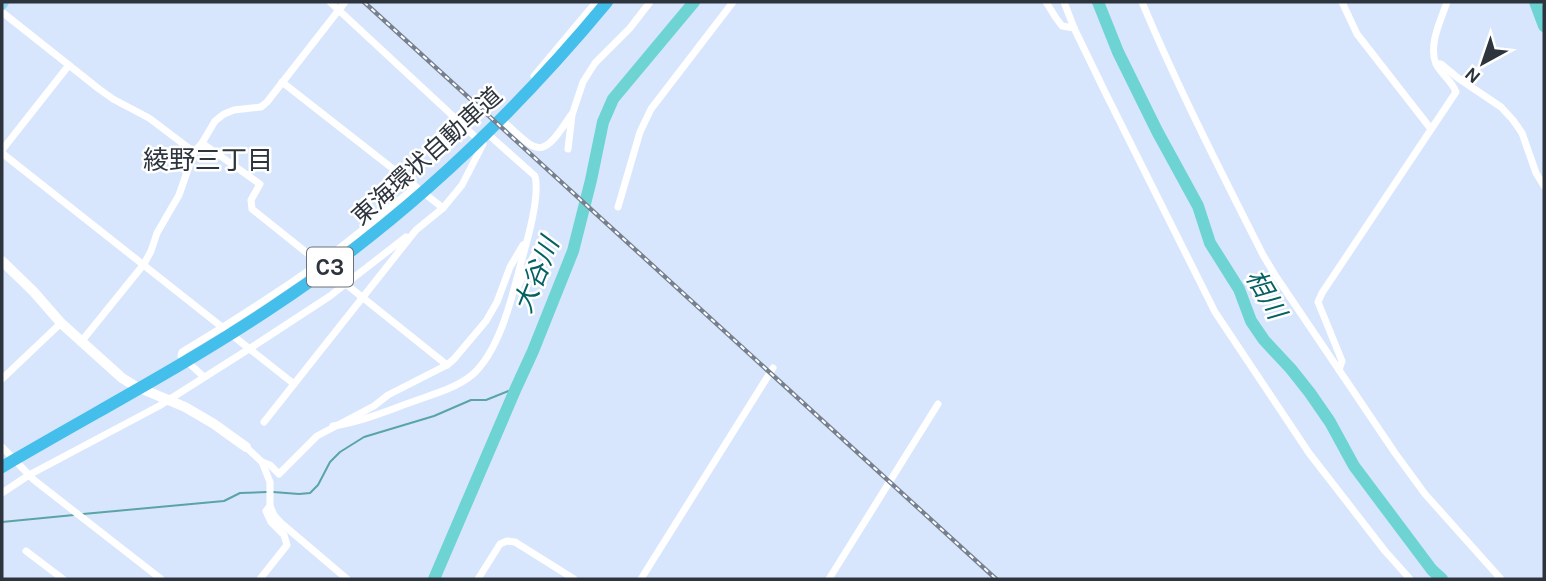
<svg xmlns="http://www.w3.org/2000/svg" width="1546" height="581" viewBox="0 0 1546 581" font-family="Karla,'Noto Sans JP',sans-serif">
	<style>
		.lines { fill: none; stroke-linecap: round; stroke-linejoin: round }
		.stream { stroke: #5aa4a6; stroke-width: 2 }
		.river { stroke: #6dd4d3; stroke-width: 12 }
		.street { stroke: #fff; stroke-width: 7 }
		.secondary { stroke: #fff; stroke-width: 10 }
		.primary { stroke: #8fd8f3; stroke-width: 10 }
		.highway { stroke: #44beeb; stroke-width: 12 }
		.rail-casing { stroke: #76808f; stroke-width: 4.5 }
		.rail { stroke: #fff; stroke-width: 2; stroke-dasharray: 5; stroke-linecap: butt }
		.labels { text-anchor: middle; stroke-width: 5; stroke-linejoin: round; paint-order: stroke }
		.shield { fill: #fff; stroke: #6d7177; stroke-width: 2 }
		.shield-label { font-size: 23px; font-weight: bold; fill: #2e343d }
		.street-label { font-size: 24px; fill: #2e343d; stroke: #fff }
		.neighbourhood-label { font-size: 26px; fill: #2e343d; stroke: #fff }
		.water-label { font-size: 26px; font-style: italic; fill: #036162; stroke: #fff }
	</style>
	<rect width="100%" height="100%" fill="#d7e6fd"/>
	<g class="lines">
		<!-- stream -->
		<g class="stream">
			<path d="M 273,492 L 299,494 L 310,493 L 318,485 L 330,462 L 340,452 L 364,437 L 434,416 L 471,400 L 486,400 L 516,388"/>
			<path d="M 83,514 L 224,501 L 240,493 L 267,492"/>
			<path d="M 2,522 L 74,515"/>
		</g>
		<!-- river -->
		<g class="river">
			<path d="M 1098,2 L 1118,52 L 1157,131 L 1198,206 L 1210,243 L 1239,289 L 1251,321 L 1264,340 L 1291,369 L 1310,393 L 1330,422 L 1354,466 L 1432,570 L 1442,579"/>
			<path d="M 1535,2 L 1544,26"/>
			<path d="M 434,579 L 516,388 L 533,351 L 573,251 L 591,180 L 603,122 L 613,99 L 694,2"/>
		</g>
		<!-- street -->
		<g class="street">
			<path d="M 1046,2 L 1056,18 L 1062,26 L 1074,28"/>
			<path d="M 1064,2 L 1074,28 L 1105,92 L 1215,312 L 1309,453 L 1385,551 L 1410,579"/>
			<path d="M 1142,2 C 1178,88 1221,172 1263,255 L 1275,275 L 1395,453 L 1425,494 L 1501,579"/>
			<path d="M 1342,2 L 1357,34 L 1431,129"/>
			<path d="M 2,12 L 99,89 L 113,99 L 149,118 L 194,152"/>
			<path d="M 1437,64 L 1441,64 L 1458,78 L 1501,107 L 1513,120 L 1522,133 L 1536,173 L 1544,186"/>
			<path d="M 534,76 L 596,2"/>
			<path d="M 282,82 L 443,208"/>
			<path d="M 499,125 L 502,120 C 539,154 541,161 571,115"/>
			<path d="M 202,143 L 260,184 L 251,200 L 252,209 L 447,365"/>
			<path d="M 568,149 L 572,115 L 583,82 L 595,63 L 630,28 L 650,2"/>
			<path d="M 2,150 L 69,65"/>
			<path d="M 2,153 L 294,384"/>
			<path d="M 618,207 L 640,132 L 651,109 L 733,2"/>
			<path d="M 518,286 L 545,234"/>
			<path d="M 81,342 L 144,264 L 151,251 L 157,233 L 179,195 L 194,152 L 202,143 L 215,121 L 224,114 L 234,110 L 261,107 L 267,102 L 345,2"/>
			<path d="M 1339,370 L 1342,361 L 1318,302 L 1322,293 L 1456,92 C 1452,81 1441,74 1436,64 C 1428,45 1441,20 1447,2"/>
			<path d="M 204,377 L 181,356 L 182,352 C 229,324 274,295 318,264 C 352,240 383,212 416,187"/>
			<path d="M 2,379 L 61,323"/>
			<path d="M 264,422 L 416,230 L 443,208 L 462,185 L 483,144 L 330,2"/>
			<path d="M 333,426 C 360,422 384,412 409,403 C 430,395 455,389 472,375 C 500,351 513,294 522,259 C 528,238 540,196 535,176 L 490,136"/>
			<path d="M 2,447 L 34,480 L 161,579"/>
			<path d="M 246,447 L 262,462 L 270,482 L 270,506 L 266,511 L 271,522 L 284,535 L 287,545 L 260,579"/>
			<path d="M 262,462 L 270,465 L 279,474 L 317,436 L 374,406 L 388,395 L 447,365 L 454,359 L 486,321 L 497,302 L 510,267 L 523,245"/>
			<path d="M 2,493 L 29,475 L 159,406 L 249,349 L 330,296 L 406,237"/>
			<path d="M 270,506 L 274,515 L 281,523 L 347,579"/>
			<path d="M 26,551 L 63,579"/>
			<path d="M 478,579 L 500,544 L 507,541 L 515,542 L 574,579"/>
			<path d="M 641,579 L 773,368"/>
			<path d="M 829,579 L 938,404"/>
		</g>
		<!-- secondary -->
		<path class="secondary" d="M 2,261 L 33,291 L 61,323 L 122,378 L 135,386 L 185,407 L 214,424 L 246,447"/>
		<!-- primary -->
		<path class="primary" d="M 2,5 L 4,2"/>
		<!-- highway -->
		<path class="highway" d="M 2,467 C 92,414 184,366 271,308 C 399,224 510,119 607,2"/>
		<!-- rail casing -->
		<g class="rail-casing">
			<path id="rail" d="M 364,2 L 996,579"/>
		</g>
		<!-- rail -->
		<use href="#rail" class="rail"/>
	</g>
	<g class="labels">
		<!-- shield labels -->
		<rect class="shield" x="307" y="247.5" width="46" height="39" rx="5"/>
		<g class="shield-label">
			<text x="330" y="275">C3</text>
		</g>
		<!-- street labels -->
		<g class="street-label">
			<text transform="translate(427 156) rotate(-42)" y="8">東海環状自動車道</text>
		</g>
		<!-- neighbourhood labels -->
		<g class="neighbourhood-label">
			<text x="208" y="169">綾野三丁目</text>
		</g>
		<!-- water labels -->
		<g class="water-label">
			<text transform="translate(536 275) rotate(-68)" y="9">大谷川</text>
			<text transform="translate(1266 294) rotate(60)" y="9">相川</text>
		</g>
	</g>
	<!-- border -->
	<rect width="1546" height="581" fill="none" stroke="#2e343d" stroke-width="7"/>
	<!-- north arrow -->
	<g transform="translate(1483 63) rotate(220)" stroke="#ffffff" stroke-width="5" paint-order="stroke">
	<path d="M0-5L12 26L0 18L-12 26Z" fill="#2e343d"/>
	<text y="-10" font-size="19" font-weight="bold" text-anchor="middle" fill="#2e343d">N</text>
	</g>
</svg>
